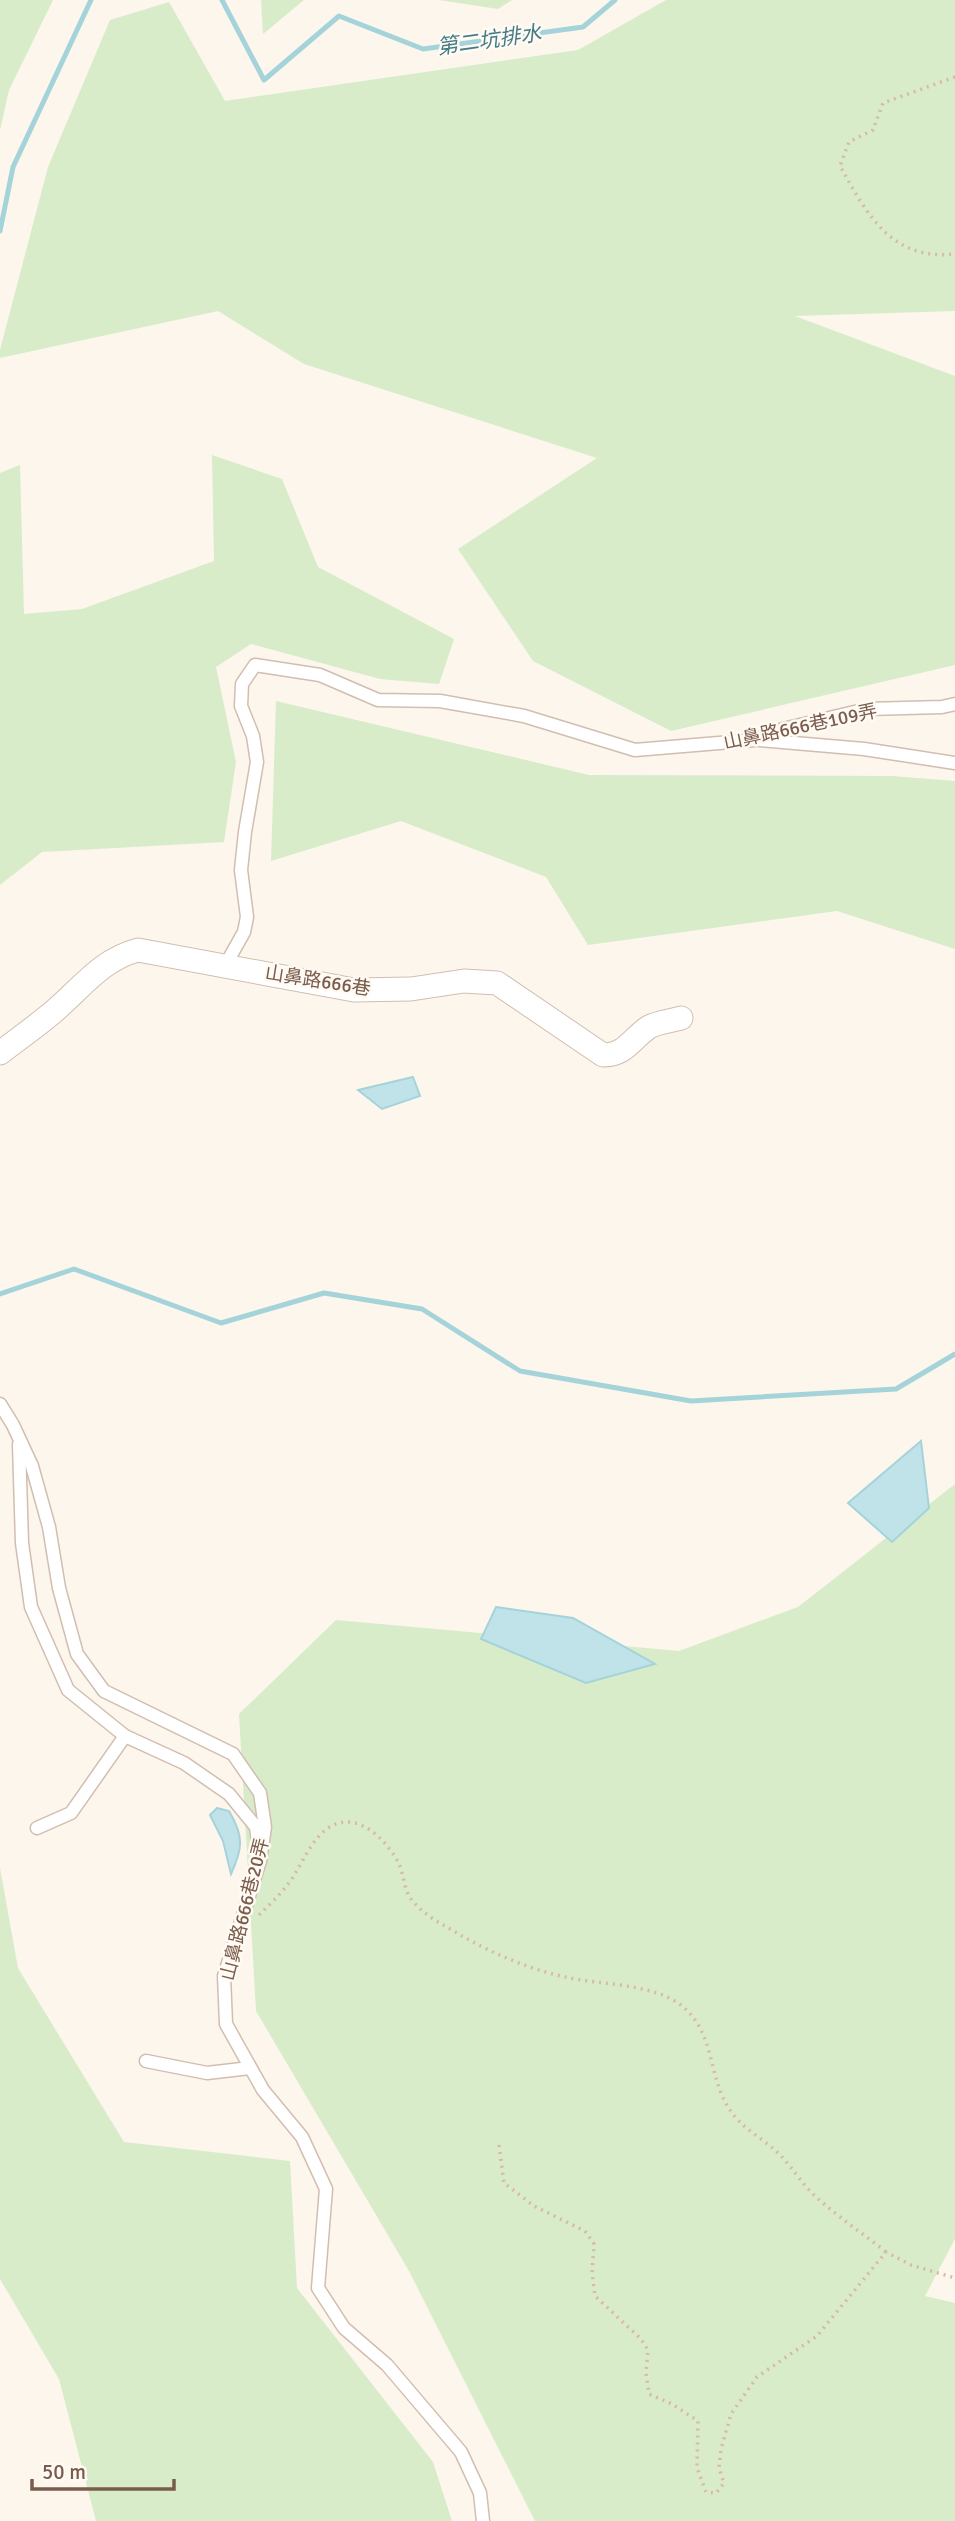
<svg xmlns="http://www.w3.org/2000/svg" width="955" height="2521" viewBox="0 0 955 2521" font-family="Signika,'Noto Sans TC',sans-serif">
	<style>
		.green { fill: #d8ecc9 }
		.water { fill: #bfe3e8; stroke: #a5d3da; stroke-width: 2 }
		.lines { fill: none; stroke-linecap: round; stroke-linejoin: round }
		.stream { stroke: #a5d3da; stroke-width: 5 }
		.service-casing { stroke: #d1beb0; stroke-width: 15 }
		.minor-casing { stroke: #d1beb0; stroke-width: 25 }
		.path { stroke: #d9b8a5; stroke-width: 3.5; stroke-dasharray: 2 5; stroke-linecap: butt }
		.service { stroke: #fff; stroke-width: 12 }
		.minor { stroke: #fff; stroke-width: 23 }
		.labels { text-anchor: middle; stroke-width: 5; stroke-linejoin: round; paint-order: stroke }
		.street-label { font-size: 19px; fill: #7a5c4d; stroke: #fffaf3 }
		.water-label { font-size: 21px; font-style: italic; fill: #437c86; stroke: #fffaf3 }
	</style>
	<rect width="100%" height="100%" fill="#fdf6ec"/>
	<!-- green -->
	<g class="green">
		<path d="M 0,0 L 53,0 L 9,90 L 0,130 Z"/>
		<path d="M 261,0 L 304,0 L 263,34 Z"/>
		<path d="M 439,0 L 512,0 L 498,9 Z"/>
		<path d="M 666,0 L 955,0 L 955,311 L 795,316 L 955,376 L 955,665 L 671,731 L 533,661 L 458,549 L 597,458 L 304,364 L 218,311 L 0,358 L 0,350 L 48,167 L 110,20 L 169,2 L 225,101 L 578,50 Z"/>
		<path d="M 212,455 L 282,479 L 318,567 L 454,639 L 439,684 L 380,679 L 251,644 L 216,667 L 236,762 L 224,842 L 42,852 L 0,885 L 0,473 L 20,465 L 24,614 L 82,609 L 214,561 Z"/>
		<path d="M 276,701 L 589,775 L 892,776 L 955,781 L 955,949 L 837,911 L 588,945 L 546,877 L 401,821 L 271,861 Z"/>
		<path d="M 955,1484 L 955,2239 L 925,2296 L 955,2303 L 955,2521 L 535,2521 L 409,2271 L 256,2011 L 239,1714 L 336,1620 L 679,1651 L 798,1607 Z"/>
		<path d="M 0,1868 L 18,1968 L 124,2142 L 290,2161 L 297,2288 L 433,2462 L 452,2521 L 96,2521 L 59,2379 L 0,2279 Z"/>
	</g>
	<!-- water -->
	<g class="water">
		<path d="M 413,1077 L 420,1096 L 382,1109 L 358,1090 Z"/>
		<path d="M 921,1441 L 929,1508 L 892,1542 L 848,1503 Z"/>
		<path d="M 496,1607 L 573,1618 L 655,1664 L 586,1683 L 481,1639 Z"/>
		<path d="M 217,1808 L 229,1811 C 244,1836 243,1848 231,1874 L 223,1841 L 210,1815 Z"/>
	</g>
	<g class="lines">
		<!-- stream -->
		<g class="stream">
			<path d="M 222,0 L 264,80 L 339,16 L 423,49 L 583,27 L 615,0"/>
			<path d="M 0,231 L 13,167 L 91,0"/>
			<path d="M 0,1294 L 74,1269 L 221,1323 L 324,1293 L 422,1309 L 520,1371 L 691,1401 L 896,1389 L 955,1354"/>
		</g>
		<!-- service casing -->
		<g class="service-casing">
			<g id="service">
				<path d="M 759,740 L 864,749 L 955,763"/>
				<path d="M 226,964 L 244,932 L 247,917 L 241,870 L 245,832 L 257,762 L 253,736 L 241,706 L 242,684 L 255,665 L 320,675 L 378,700 L 440,701 L 524,716 L 635,750 L 755,740 L 783,729 L 867,709 L 942,707 L 955,704"/>
				<path d="M 0,1404 L 13,1425 L 32,1466 L 49,1527 L 59,1588 L 77,1654 L 104,1691 L 233,1754 L 260,1793 L 265,1827 L 260,1861 L 224,1976 L 226,2024 L 263,2090 L 302,2137 L 326,2189 L 318,2288 L 344,2328 L 387,2365 L 461,2452 L 480,2493 L 483,2521"/>
				<path d="M 19,1444 L 22,1543 L 31,1607 L 68,1690 L 125,1736 L 184,1763 L 229,1794 L 256,1827 L 258,1843"/>
				<path d="M 37,1828 L 71,1813 L 125,1736"/>
				<path d="M 146,2061 L 207,2073 L 250,2068"/>
			</g>
		</g>
		<!-- minor casing -->
		<g class="minor-casing">
			<path id="minor" d="M 0,1053 C 17,1040 35,1027 52,1013 C 81,989 100,960 138,950 L 354,990 L 411,989 L 464,981 L 497,983 L 603,1055 C 626,1055 631,1039 649,1027 C 658,1022 671,1021 681,1018"/>
		</g>
		<!-- path -->
		<g class="path">
			<path d="M 955,77 L 883,103 L 873,130 L 849,142 L 840,166 C 867,214 891,261 955,254"/>
			<path d="M 259,1915 C 269,1905 280,1895 288,1884 C 305,1863 315,1822 348,1822 C 370,1823 390,1846 399,1864 C 404,1875 404,1890 411,1899 C 424,1916 444,1925 462,1936 C 494,1954 529,1969 565,1977 C 600,1985 653,1983 682,2006 C 717,2034 707,2082 733,2114 C 744,2129 763,2139 777,2152 C 791,2165 801,2183 815,2196 C 837,2216 862,2233 886,2252"/>
			<path d="M 499,2145 L 504,2183 L 534,2206 L 585,2231 L 594,2244 L 592,2273 L 595,2296 L 641,2339 L 648,2350 L 646,2373 L 649,2394 L 672,2404 L 698,2421 L 697,2468 L 706,2492 L 716,2493 L 724,2483 L 719,2468 L 721,2449 L 731,2414 L 757,2377 L 817,2336 L 886,2252 L 911,2265 L 955,2278"/>
		</g>
		<!-- service -->
		<use href="#service" class="service"/>
		<!-- minor -->
		<use href="#minor" class="minor"/>
	</g>
	<g class="labels">
		<!-- street labels -->
		<g class="street-label">
			<text transform="translate(800 726) rotate(-12)" y="7">山鼻路666巷109弄</text>
			<text transform="translate(318 980) rotate(9)" y="7">山鼻路666巷</text>
			<text transform="translate(244 1909) rotate(-76)" y="7">山鼻路666巷20弄</text>
		</g>
		<!-- water labels -->
		<g class="water-label">
			<text transform="translate(489 40) rotate(-8)" y="7">第二坑排水</text>
		</g>
	</g>
	<!-- scale -->
	<path d="M32 2479v10h142v-10" fill="none" stroke="#7a5c4d" stroke-width="3.5"/>
	<text x="42" y="2479" font-size="21" fill="#7a5c4d" stroke="#fffaf3" stroke-width="5" paint-order="stroke">50 m</text>
</svg>
